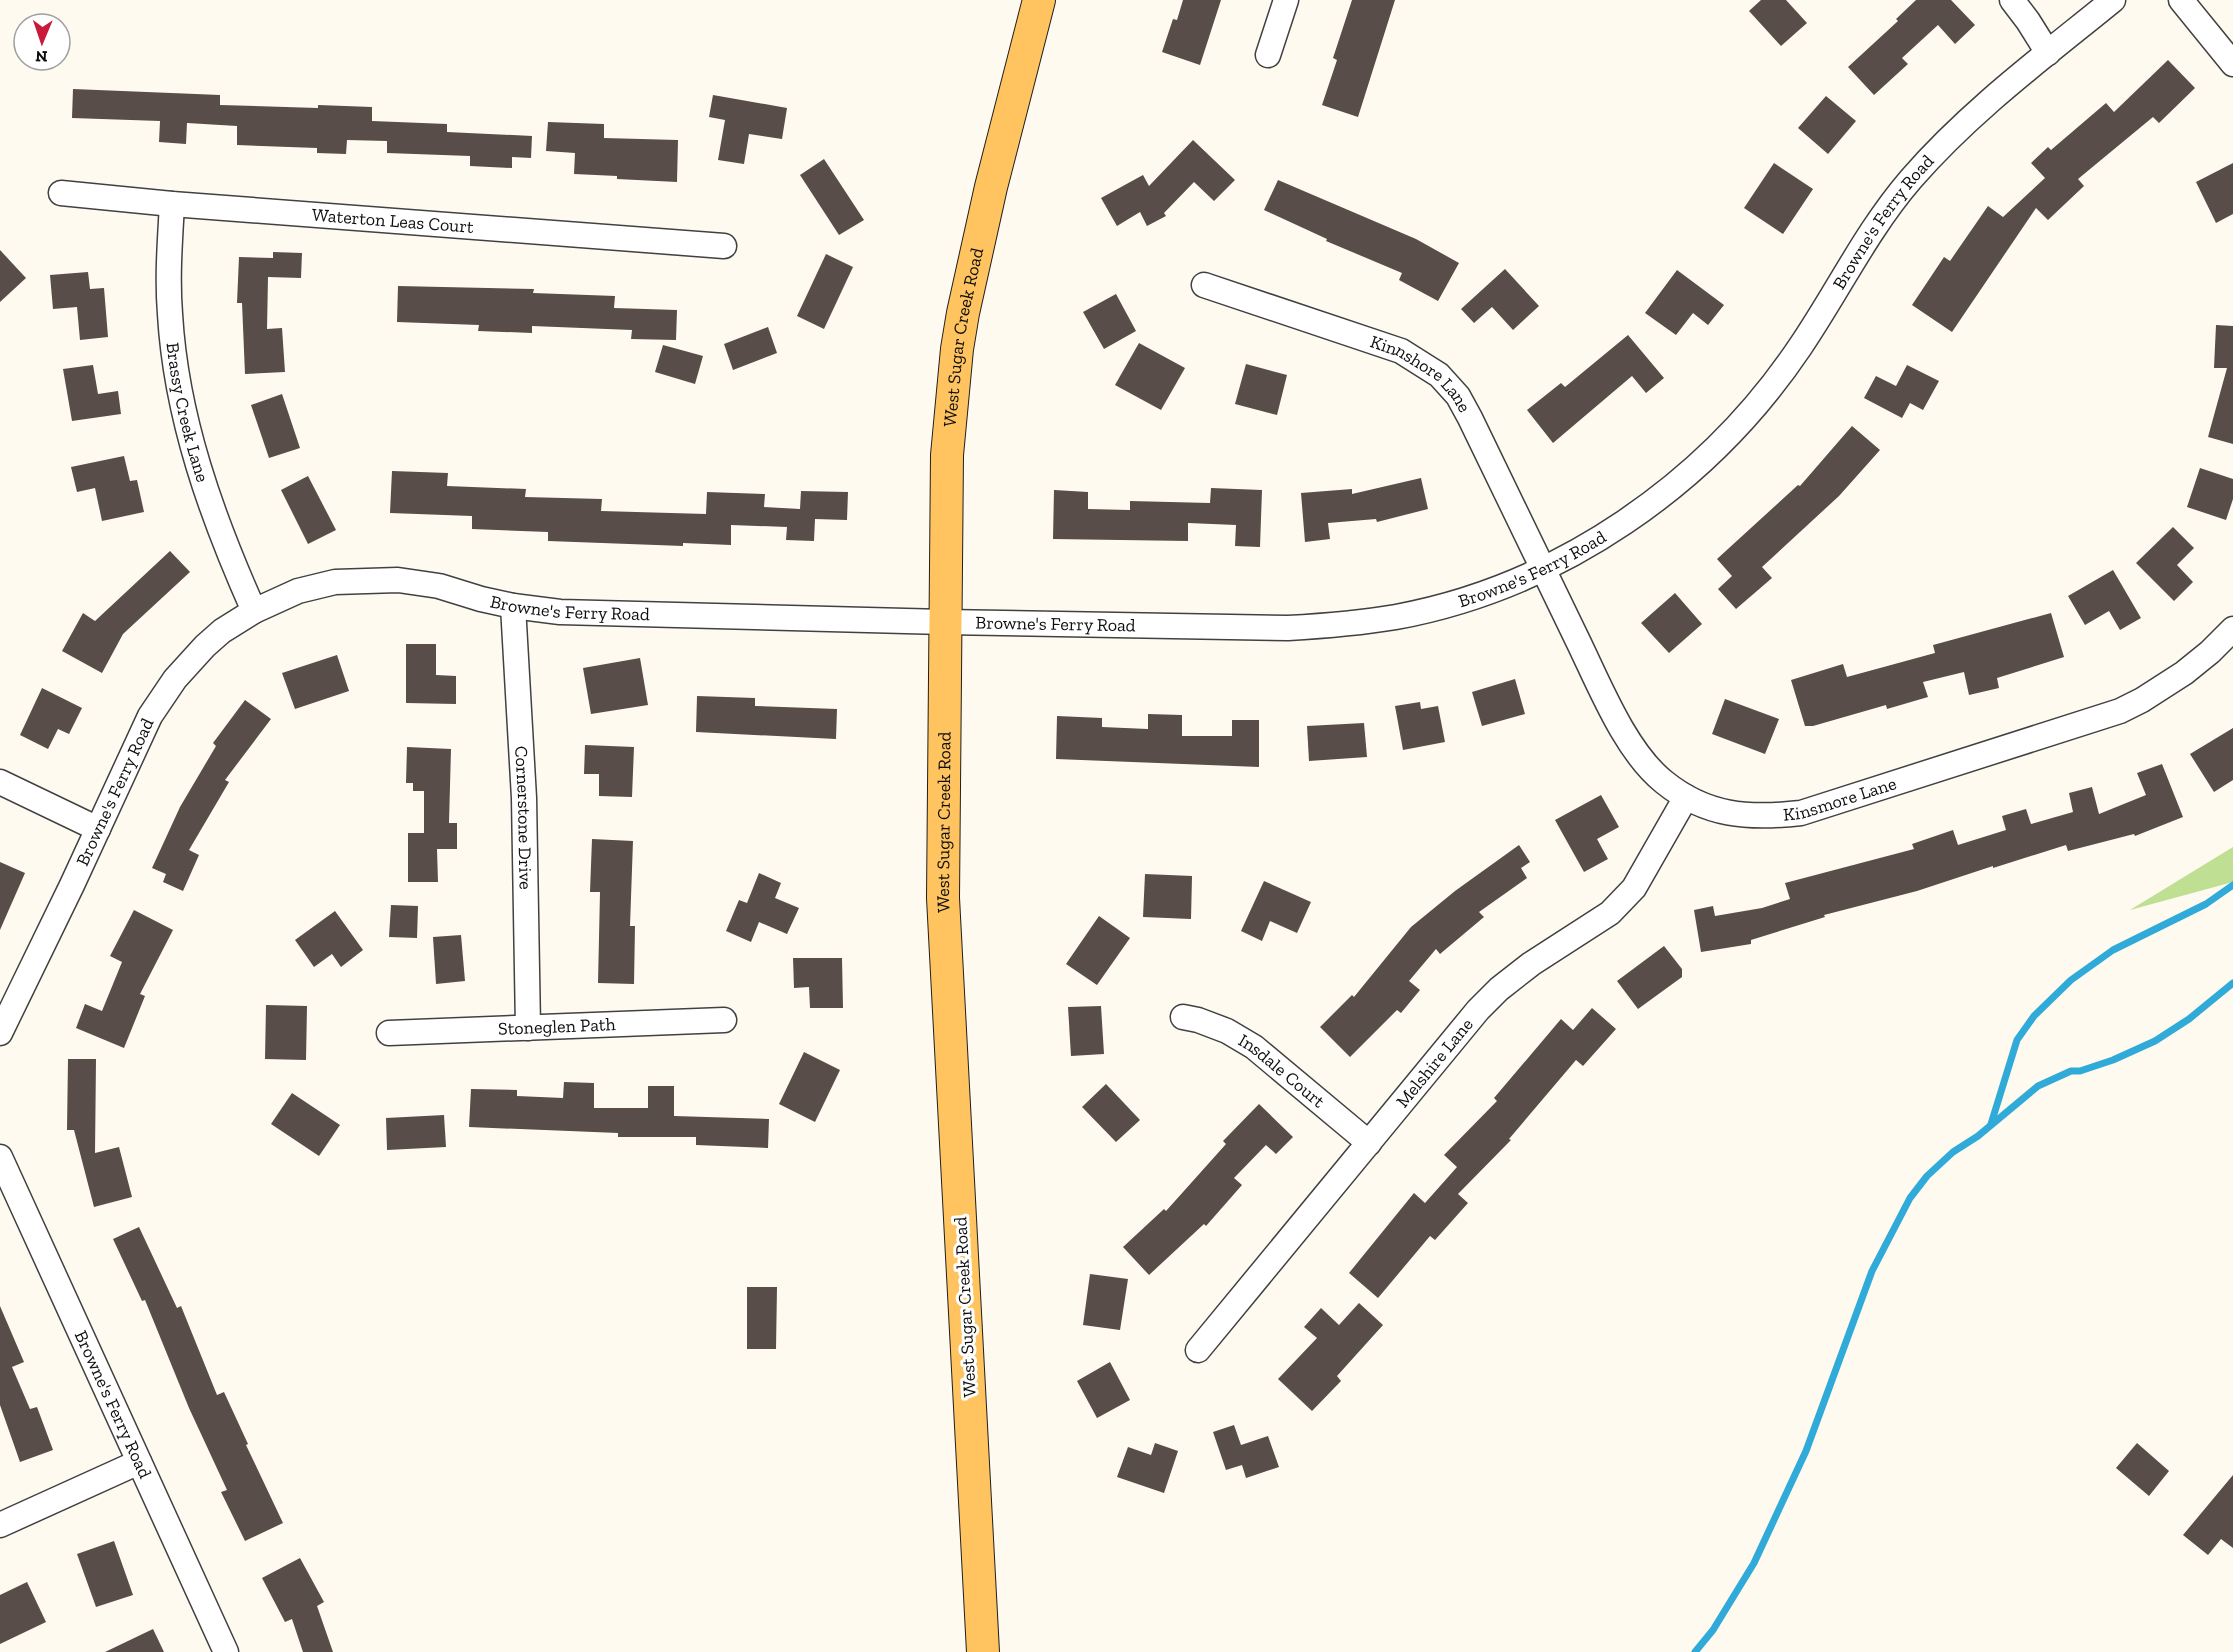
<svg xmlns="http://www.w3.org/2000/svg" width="2233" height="1652" viewBox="0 0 2233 1652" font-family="'Zilla Slab',serif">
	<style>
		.forest { fill: #bfdf93 }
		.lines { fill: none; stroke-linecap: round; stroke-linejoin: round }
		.stream { stroke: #30aad8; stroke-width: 7 }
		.building { fill: #584d49 }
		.minor-casing { stroke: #414141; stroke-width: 27 }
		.major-casing { stroke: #1f1f1f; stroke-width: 34 }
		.minor { stroke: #fff; stroke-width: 24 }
		.major { stroke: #ffc45f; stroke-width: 32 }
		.labels { text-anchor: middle; stroke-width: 6; stroke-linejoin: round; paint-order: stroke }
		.street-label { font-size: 18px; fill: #0e0e0e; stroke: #fff }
	</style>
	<rect width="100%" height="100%" fill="#fffaef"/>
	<!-- forest -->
	<path class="forest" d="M 2233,847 L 2233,882 L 2130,910 Z"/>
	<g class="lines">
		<!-- stream -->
		<g class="stream">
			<path d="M 1991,1124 L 2017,1040 L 2034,1016 L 2071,980 L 2113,950 L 2206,904 L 2233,885"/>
			<path d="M 1695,1652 L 1713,1630 L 1754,1563 L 1806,1451 L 1872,1271 L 1910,1198 L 1927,1176 L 1953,1152 L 1978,1136 L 2038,1086 L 2071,1071 L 2080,1071 L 2113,1060 L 2155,1041 L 2189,1019 L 2233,983"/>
		</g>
	</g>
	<!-- building -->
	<g class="building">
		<path d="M 1183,0 L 1221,0 L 1200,65 L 1162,52 L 1173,19 L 1177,20 Z"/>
		<path d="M 1352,0 L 1395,0 L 1358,117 L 1322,105 L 1337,60 L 1333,58 Z"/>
		<path d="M 1761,0 L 1786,0 L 1807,23 L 1781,46 L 1749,11 Z"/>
		<path d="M 1916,0 L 1951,0 L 1975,25 L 1955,44 L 1938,25 L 1902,58 L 1908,64 L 1874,95 L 1848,67 L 1898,21 L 1896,19 Z"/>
		<path d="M 2168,60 L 2195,88 L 2159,123 L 2153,117 L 2078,179 L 2084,186 L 2048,220 L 2036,208 L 1952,332 L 1912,305 L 1944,257 L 1950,261 L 1988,206 L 2003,217 L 2045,178 L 2031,163 L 2048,147 L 2051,150 L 2106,103 L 2114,112 Z"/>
		<path d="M 73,89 L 220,95 L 220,105 L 318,108 L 318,105 L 372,107 L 372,121 L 447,124 L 447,132 L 532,136 L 531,158 L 512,157 L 512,168 L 470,166 L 470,156 L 387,153 L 387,141 L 347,140 L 346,154 L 317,153 L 317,148 L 237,145 L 237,126 L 187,123 L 186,144 L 159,142 L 160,121 L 72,118 Z"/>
		<path d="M 713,95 L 787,108 L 782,139 L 749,134 L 744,164 L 718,160 L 725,120 L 709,117 Z"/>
		<path d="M 1826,96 L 1856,121 L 1828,154 L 1798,128 Z"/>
		<path d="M 548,122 L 604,124 L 604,138 L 678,140 L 677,182 L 617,179 L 617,176 L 574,174 L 575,153 L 546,151 Z"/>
		<path d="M 1193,140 L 1235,180 L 1214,201 L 1194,182 L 1164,213 L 1166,216 L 1147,226 L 1140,212 L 1117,226 L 1101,198 L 1143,175 L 1149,186 Z"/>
		<path d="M 824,159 L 864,220 L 839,235 L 800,175 Z"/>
		<path d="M 1774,163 L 1813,189 L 1783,234 L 1744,208 Z"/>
		<path d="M 2233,163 L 2233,214 L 2216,223 L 2196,182 Z"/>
		<path d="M 1278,180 L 1416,239 L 1459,263 L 1438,301 L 1399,280 L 1402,273 L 1326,241 L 1327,239 L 1264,210 Z"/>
		<path d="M 0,250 L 26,278 L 0,302 Z"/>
		<path d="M 273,252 L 302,253 L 301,278 L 268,277 L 267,329 L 282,328 L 285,372 L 245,374 L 242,303 L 237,303 L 239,257 L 273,258 Z"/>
		<path d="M 826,254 L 853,267 L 824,329 L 797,316 Z"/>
		<path d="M 1505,269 L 1539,306 L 1513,330 L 1492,307 L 1474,323 L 1461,309 Z"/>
		<path d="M 1677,270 L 1724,305 L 1708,325 L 1693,313 L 1676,335 L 1645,313 Z"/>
		<path d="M 88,272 L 90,289 L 104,288 L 108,337 L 80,340 L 77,307 L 53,309 L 50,275 Z"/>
		<path d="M 398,286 L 534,289 L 533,293 L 615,296 L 614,308 L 677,310 L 676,340 L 631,339 L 632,330 L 532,326 L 532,333 L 478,331 L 479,325 L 397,322 Z"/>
		<path d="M 1116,294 L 1136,331 L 1104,349 L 1083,312 Z"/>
		<path d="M 2216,325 L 2233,326 L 2233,444 L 2208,437 L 2227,368 L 2214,368 Z"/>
		<path d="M 768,327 L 777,353 L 733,370 L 724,344 Z"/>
		<path d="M 1628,335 L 1664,378 L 1646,393 L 1632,376 L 1553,443 L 1527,410 L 1561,383 L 1565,387 Z"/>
		<path d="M 1139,343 L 1185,368 L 1161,410 L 1115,385 Z"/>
		<path d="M 663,345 L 703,356 L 695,384 L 655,372 Z"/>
		<path d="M 1246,364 L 1287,375 L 1277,415 L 1235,404 Z"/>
		<path d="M 93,365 L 98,394 L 118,391 L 121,414 L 72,421 L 63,369 Z"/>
		<path d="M 1907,365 L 1939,381 L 1923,410 L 1910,403 L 1902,418 L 1864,398 L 1876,376 L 1896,386 Z"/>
		<path d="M 282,394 L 300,448 L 269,458 L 251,405 Z"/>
		<path d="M 1852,426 L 1880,450 L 1839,496 L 1762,567 L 1772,578 L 1736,609 L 1718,589 L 1732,576 L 1717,559 L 1798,485 L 1800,486 Z"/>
		<path d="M 124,456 L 130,481 L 137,480 L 144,512 L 102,521 L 95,488 L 77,492 L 71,467 Z"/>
		<path d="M 2200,468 L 2233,479 L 2233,499 L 2226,520 L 2187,507 Z"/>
		<path d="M 392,471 L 448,473 L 447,486 L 526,489 L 525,497 L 602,499 L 601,511 L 706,514 L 707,492 L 765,494 L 764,507 L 800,509 L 801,491 L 848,492 L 847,520 L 815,519 L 814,541 L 786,540 L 787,527 L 731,525 L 731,545 L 683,543 L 683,546 L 548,541 L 548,532 L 472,529 L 472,516 L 390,513 Z"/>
		<path d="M 308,476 L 336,530 L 308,544 L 281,490 Z"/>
		<path d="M 1421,478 L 1428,509 L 1377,522 L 1376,519 L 1328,523 L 1330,539 L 1305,542 L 1301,493 L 1352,489 L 1352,494 Z"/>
		<path d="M 1211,488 L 1262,490 L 1260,547 L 1235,546 L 1236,525 L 1188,523 L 1188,541 L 1053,539 L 1054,490 L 1088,492 L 1088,509 L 1130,510 L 1130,501 L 1210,503 Z"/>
		<path d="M 2173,527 L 2194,548 L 2177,565 L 2193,582 L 2174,601 L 2136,563 Z"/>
		<path d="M 170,551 L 190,572 L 123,634 L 102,673 L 62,651 L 83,613 L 95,621 Z"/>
		<path d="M 2113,570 L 2141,618 L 2120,630 L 2109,611 L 2085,625 L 2068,596 Z"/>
		<path d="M 1675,593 L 1702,624 L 1669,653 L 1641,623 Z"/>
		<path d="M 2051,613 L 2064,657 L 1997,678 L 1999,688 L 1969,695 L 1964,672 L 1923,682 L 1928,697 L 1887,709 L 1886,705 L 1813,726 L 1805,726 L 1791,680 L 1843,664 L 1847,677 L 1935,653 L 1933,645 Z"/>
		<path d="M 406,644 L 436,644 L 436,675 L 456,676 L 456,704 L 406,703 Z"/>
		<path d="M 337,655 L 349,691 L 295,709 L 282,673 Z"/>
		<path d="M 640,658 L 648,705 L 591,714 L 583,668 Z"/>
		<path d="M 1515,679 L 1525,714 L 1482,726 L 1472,692 Z"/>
		<path d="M 42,688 L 82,708 L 69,734 L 58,729 L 48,749 L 20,735 Z"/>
		<path d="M 697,696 L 755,698 L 755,706 L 837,709 L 836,739 L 696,732 Z"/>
		<path d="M 1725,699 L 1779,719 L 1765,754 L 1712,734 Z"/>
		<path d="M 245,700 L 271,719 L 225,780 L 229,782 L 189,850 L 199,855 L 183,891 L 163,882 L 166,874 L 152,868 L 180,807 L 216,746 L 213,743 Z"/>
		<path d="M 1420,702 L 1421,709 L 1438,706 L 1445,742 L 1403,750 L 1395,706 Z"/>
		<path d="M 1148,714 L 1182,715 L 1182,736 L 1232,736 L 1232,720 L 1259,720 L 1259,767 L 1056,759 L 1057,716 L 1102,718 L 1102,727 L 1148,729 Z"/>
		<path d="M 1364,723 L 1367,757 L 1309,761 L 1307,726 Z"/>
		<path d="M 2233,728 L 2233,780 L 2214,792 L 2190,754 Z"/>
		<path d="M 585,745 L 634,747 L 632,797 L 599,796 L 599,774 L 584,774 Z"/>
		<path d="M 407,747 L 451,749 L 449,823 L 457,823 L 457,849 L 437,849 L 438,882 L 408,882 L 408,833 L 424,833 L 424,791 L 413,791 L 413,783 L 406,783 Z"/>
		<path d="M 2162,764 L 2183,817 L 2135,836 L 2134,834 L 2068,851 L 2066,845 L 1993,868 L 1993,866 L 1917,891 L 1824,915 L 1825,917 L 1751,940 L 1751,944 L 1701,952 L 1694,910 L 1713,906 L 1715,916 L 1762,908 L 1790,899 L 1785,883 L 1914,849 L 1912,844 L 1953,830 L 1958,845 L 2006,830 L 2002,816 L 2026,809 L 2031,824 L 2073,812 L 2069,793 L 2092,787 L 2099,814 L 2146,795 L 2137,773 Z"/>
		<path d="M 1601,795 L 1619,827 L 1597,839 L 1608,859 L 1584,872 L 1555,820 Z"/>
		<path d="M 592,839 L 633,841 L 630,926 L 635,926 L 634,984 L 598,983 L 600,892 L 590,892 Z"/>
		<path d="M 1519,845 L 1530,862 L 1521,868 L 1527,878 L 1479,912 L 1484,917 L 1440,954 L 1436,949 L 1409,981 L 1420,990 L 1401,1013 L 1397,1010 L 1350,1057 L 1320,1027 L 1352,995 L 1354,997 L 1411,927 L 1455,891 Z"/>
		<path d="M 0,862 L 25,873 L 0,930 Z"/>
		<path d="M 759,873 L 781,883 L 775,898 L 799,908 L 787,934 L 759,922 L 751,942 L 726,931 L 739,900 L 747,903 Z"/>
		<path d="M 1145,874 L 1192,876 L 1191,919 L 1143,917 Z"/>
		<path d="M 1264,881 L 1311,902 L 1297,933 L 1270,921 L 1262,941 L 1241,931 Z"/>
		<path d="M 391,905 L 418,906 L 417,938 L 389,937 Z"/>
		<path d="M 134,910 L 173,930 L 140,994 L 145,996 L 124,1048 L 76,1028 L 85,1004 L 102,1011 L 122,962 L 110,956 Z"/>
		<path d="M 335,911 L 363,950 L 341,967 L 332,954 L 314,967 L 295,940 Z"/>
		<path d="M 1099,916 L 1130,938 L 1097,985 L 1066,964 Z"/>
		<path d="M 461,935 L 465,981 L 436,984 L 433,937 Z"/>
		<path d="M 1664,946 L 1682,969 L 1682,977 L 1638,1009 L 1617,981 Z"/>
		<path d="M 793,958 L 842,958 L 843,1008 L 810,1008 L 809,987 L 794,988 Z"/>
		<path d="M 266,1005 L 307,1006 L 306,1060 L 265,1059 Z"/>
		<path d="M 1101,1006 L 1104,1054 L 1071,1056 L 1068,1007 Z"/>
		<path d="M 1592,1008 L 1616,1029 L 1583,1066 L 1576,1060 L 1509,1139 L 1511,1140 L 1458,1194 L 1468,1203 L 1435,1240 L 1430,1236 L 1378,1298 L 1349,1273 L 1414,1193 L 1425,1203 L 1457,1167 L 1444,1155 L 1497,1101 L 1494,1098 L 1561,1019 L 1573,1030 Z"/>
		<path d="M 804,1052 L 840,1070 L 815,1122 L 779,1104 Z"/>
		<path d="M 68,1059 L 96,1059 L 95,1153 L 119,1147 L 132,1197 L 94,1207 L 74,1130 L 67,1130 Z"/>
		<path d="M 564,1082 L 594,1083 L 594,1108 L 648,1108 L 648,1086 L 674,1086 L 674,1116 L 769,1119 L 768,1148 L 696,1145 L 696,1137 L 618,1137 L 618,1133 L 469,1127 L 471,1089 L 517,1090 L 517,1096 L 563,1098 Z"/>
		<path d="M 1106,1084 L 1140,1120 L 1116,1142 L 1082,1107 Z"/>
		<path d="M 292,1093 L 340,1125 L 319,1156 L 271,1124 Z"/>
		<path d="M 1259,1104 L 1293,1137 L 1276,1154 L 1266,1145 L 1234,1178 L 1242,1185 L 1206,1226 L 1204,1224 L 1149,1275 L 1123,1247 L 1164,1209 L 1166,1211 L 1226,1144 L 1223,1141 Z"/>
		<path d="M 444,1115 L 446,1147 L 387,1150 L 386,1118 Z"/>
		<path d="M 139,1227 L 177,1308 L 181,1306 L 217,1395 L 224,1392 L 248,1444 L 246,1445 L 283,1523 L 245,1541 L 221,1492 L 227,1490 L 189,1408 L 145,1300 L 142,1301 L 113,1239 Z"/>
		<path d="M 1090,1274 L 1128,1279 L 1120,1330 L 1083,1325 Z"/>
		<path d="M 747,1287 L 777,1287 L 776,1349 L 747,1349 Z"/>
		<path d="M 1359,1303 L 1383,1325 L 1337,1376 L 1341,1381 L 1312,1411 L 1278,1379 L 1317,1338 L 1304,1327 L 1321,1308 L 1339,1325 Z"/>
		<path d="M 0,1306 L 24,1362 L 12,1367 L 30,1409 L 37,1407 L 53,1450 L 20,1462 L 0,1405 Z"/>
		<path d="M 1110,1362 L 1130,1400 L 1097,1418 L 1077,1381 Z"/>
		<path d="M 1234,1425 L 1241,1445 L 1268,1436 L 1279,1467 L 1246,1478 L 1242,1465 L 1226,1470 L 1213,1432 Z"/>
		<path d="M 1155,1443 L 1178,1451 L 1164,1493 L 1117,1477 L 1128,1447 L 1151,1455 Z"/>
		<path d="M 2137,1443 L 2169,1471 L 2149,1496 L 2116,1468 Z"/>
		<path d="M 2233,1475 L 2233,1548 L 2221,1539 L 2208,1555 L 2183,1535 Z"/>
		<path d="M 114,1541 L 133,1595 L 96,1607 L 77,1554 Z"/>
		<path d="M 300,1558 L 324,1602 L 317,1606 L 333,1652 L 303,1652 L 292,1619 L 285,1622 L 262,1578 Z"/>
		<path d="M 27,1582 L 46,1622 L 0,1644 L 0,1595 Z"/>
		<path d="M 153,1629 L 164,1652 L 105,1652 Z"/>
	</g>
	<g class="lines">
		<!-- minor casing -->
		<g class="minor-casing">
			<g id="minor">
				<path d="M 2012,0 L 2028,21 L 2048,53"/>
				<path d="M 2181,0 L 2233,64"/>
				<path d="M 1268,55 L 1286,0"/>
				<path id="s1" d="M 61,193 L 172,204 L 724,246"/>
				<path id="s2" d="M 172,204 C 170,240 167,277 170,314 C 176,418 212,517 254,611"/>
				<path id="s3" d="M 1204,285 L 1401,351 L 1439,375 L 1458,396 L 1470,418 C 1506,492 1541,566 1577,639 C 1599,684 1625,751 1664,782 C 1706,816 1748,819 1801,813 L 2120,711 L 2142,700 L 2184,673 L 2210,652 L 2233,629"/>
				<path id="s4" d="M 513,606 L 524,798 L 528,1028"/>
				<path d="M 0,782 L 98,829"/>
				<path id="s5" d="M 1183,1017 L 1198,1020 L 1227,1031 L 1254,1047 L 1369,1143"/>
				<path id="s6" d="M 0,1033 L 72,885 L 150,716 L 175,679 L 205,646 L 222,631 L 254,611 L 298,591 L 335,582 L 398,580 L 439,586 L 481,599 L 513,606 L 560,612 L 944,622 L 1288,628 C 1324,626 1360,623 1396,617 C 1559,587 1708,484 1800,347 C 1838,291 1867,230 1911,179 C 1970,111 2043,57 2113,0"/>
				<path id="s7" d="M 389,1033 L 724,1020"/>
				<path id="s8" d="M 0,1157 L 226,1652"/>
				<path id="s9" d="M 1198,1350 L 1478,1010 L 1499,989 L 1531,964 L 1610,913 L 1634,888 L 1686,797"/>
				<path d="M 0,1525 L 139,1462"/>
			</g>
		</g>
		<!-- major casing -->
		<g class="major-casing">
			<g id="major">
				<path id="s10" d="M 983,1652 L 943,898 L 947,455 L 957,349 L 963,313 L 991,187 L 1039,0"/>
			</g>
		</g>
		<!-- minor -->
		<use href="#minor" class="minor"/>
		<!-- major -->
		<use href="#major" class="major"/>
	</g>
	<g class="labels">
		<!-- street labels -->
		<g class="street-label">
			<text dy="6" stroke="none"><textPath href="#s1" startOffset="333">Waterton Leas Court</textPath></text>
			<text dy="6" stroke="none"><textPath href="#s6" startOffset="2301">Browne's Ferry Road</textPath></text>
			<text dy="6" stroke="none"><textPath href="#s10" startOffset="1317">West Sugar Creek Road</textPath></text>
			<text dy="6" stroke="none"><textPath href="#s3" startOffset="237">Kinnshore Lane</textPath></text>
			<text dy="6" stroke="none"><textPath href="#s2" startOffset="210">Brassy Creek Lane</textPath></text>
			<text dy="6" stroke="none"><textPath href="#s6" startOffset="1797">Browne's Ferry Road</textPath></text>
			<text dy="6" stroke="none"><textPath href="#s6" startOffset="825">Browne's Ferry Road</textPath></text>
			<text dy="6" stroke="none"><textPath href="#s6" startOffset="1311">Browne's Ferry Road</textPath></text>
			<text dy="6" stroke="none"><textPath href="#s6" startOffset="267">Browne's Ferry Road</textPath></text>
			<text dy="6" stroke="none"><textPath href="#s3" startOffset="906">Kinsmore Lane</textPath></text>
			<text dy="6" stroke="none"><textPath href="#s4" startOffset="212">Cornerstone Drive</textPath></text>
			<text dy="6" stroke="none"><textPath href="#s10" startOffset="831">West Sugar Creek Road</textPath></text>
			<text dy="6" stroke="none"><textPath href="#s7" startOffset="168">Stoneglen Path</textPath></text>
			<text dy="6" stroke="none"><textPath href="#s9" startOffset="372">Melshire Lane</textPath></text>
			<text dy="6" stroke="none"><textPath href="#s5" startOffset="114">Insdale Court</textPath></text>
			<text transform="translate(965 1307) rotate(-93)" y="6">West Sugar Creek Road</text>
			<text dy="6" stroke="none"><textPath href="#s8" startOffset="272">Browne's Ferry Road</textPath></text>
		</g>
	</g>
	<!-- north arrow -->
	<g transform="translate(42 42) rotate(182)"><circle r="28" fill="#ffffff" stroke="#9f9f9f" stroke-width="1.5"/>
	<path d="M0-4.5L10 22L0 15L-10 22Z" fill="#ca1a39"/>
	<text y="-9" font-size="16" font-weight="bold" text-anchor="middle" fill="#0e0e0e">N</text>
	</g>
</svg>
